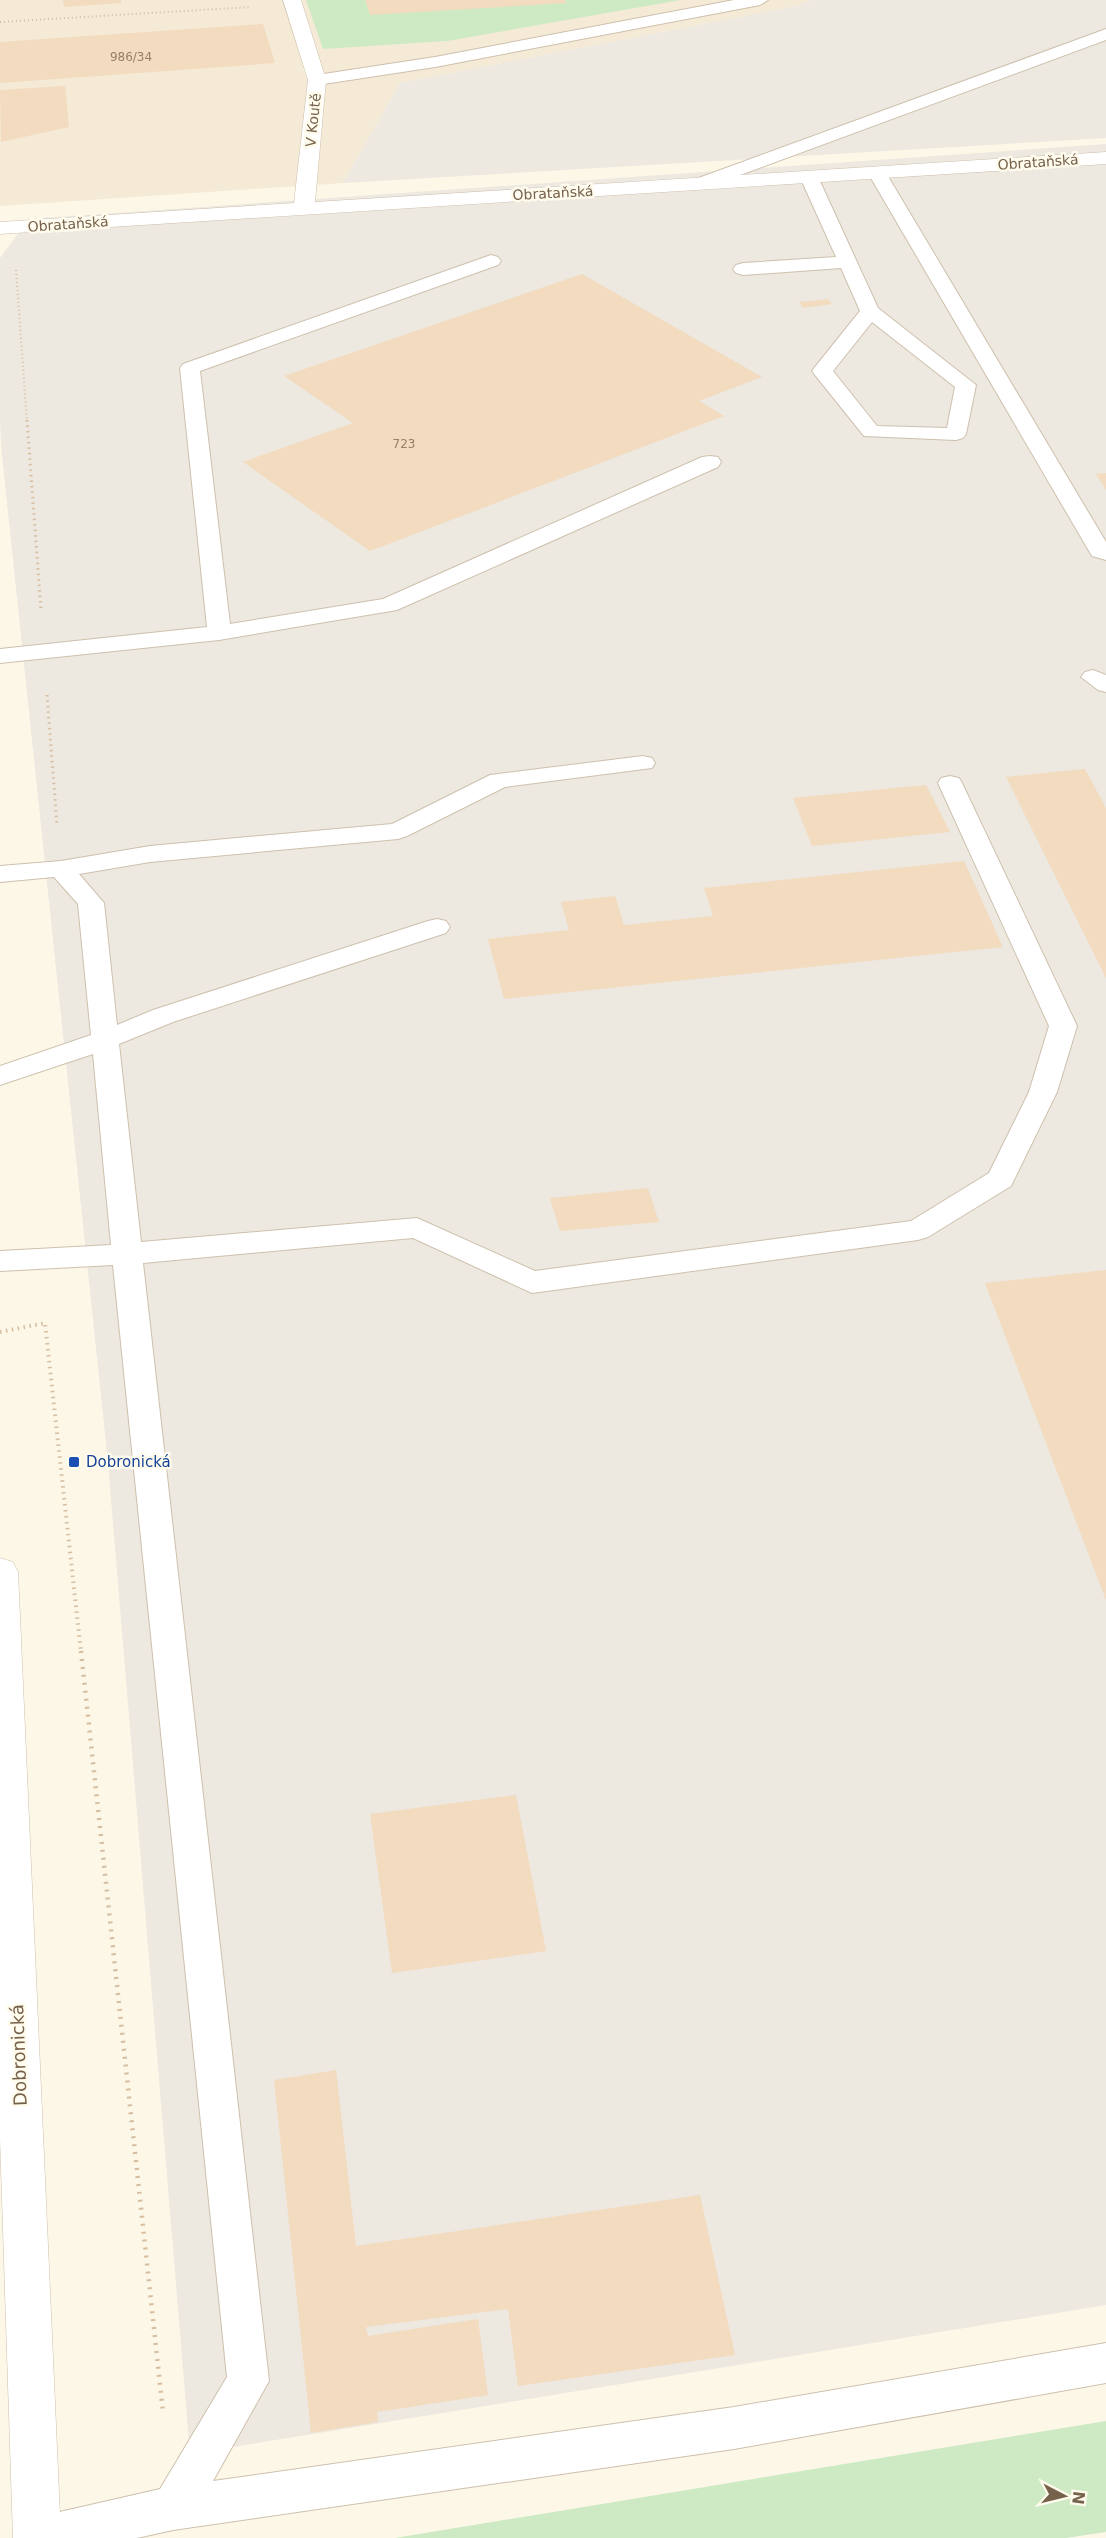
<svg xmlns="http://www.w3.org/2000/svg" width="1106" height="2538" viewBox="0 0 1106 2538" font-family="'DejaVu Sans',sans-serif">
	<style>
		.residential { fill: #f4ead5 }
		.industrial { fill: #ede8e0 }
		.green { fill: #ceeac5 }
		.building { fill: #f2dbbe }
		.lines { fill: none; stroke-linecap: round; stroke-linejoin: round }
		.service-casing { stroke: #cec0ad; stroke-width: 2 }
		.minor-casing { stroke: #cec0ad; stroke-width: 1 }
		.tertiary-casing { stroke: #cec0ad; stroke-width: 1 }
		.path-far3 { stroke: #d7bea1; stroke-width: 2; stroke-dasharray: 1 3; stroke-linecap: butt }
		.path-far2 { stroke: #d7bea1; stroke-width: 3; stroke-dasharray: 1.5 4; stroke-linecap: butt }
		.path-far1 { stroke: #d7bea1; stroke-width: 4; stroke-dasharray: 1.5 4.5; stroke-linecap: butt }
		.path { stroke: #d7bea1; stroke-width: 4.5; stroke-dasharray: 2 6; stroke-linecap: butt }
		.service { fill: #fff; fill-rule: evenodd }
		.minor { fill: #fff; fill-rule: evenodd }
		.tertiary { fill: #fff; fill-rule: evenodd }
		.transit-dot { fill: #1a4fb4; stroke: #fffbed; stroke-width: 2 }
		.labels { text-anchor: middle; stroke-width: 5; stroke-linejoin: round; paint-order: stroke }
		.number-label { font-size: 12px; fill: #958068 }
		.far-street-label { font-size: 14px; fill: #76614b; stroke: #fffbed }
		.transit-label { font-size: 15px; fill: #164399; stroke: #fffbed; text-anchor: start }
		.near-street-label { font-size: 18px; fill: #76614b; stroke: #fffbed }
	</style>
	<rect width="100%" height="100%" fill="#fcf7e7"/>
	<!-- residential -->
	<path class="residential" d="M 0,0 L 813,0 L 796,6 L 400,83 L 343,183 L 0,206 Z"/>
	<!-- industrial -->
	<g class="industrial">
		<path d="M 813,0 L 1106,0 L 1106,138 L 343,183 L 400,83 L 796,6 Z"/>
		<path d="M 1106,144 L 1106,2305 L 190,2454 L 108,1462 L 2,455 L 0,423 L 0,258 L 29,219 Z"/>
	</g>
	<!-- green -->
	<g class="green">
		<path d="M 306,0 L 681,0 L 447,41 L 323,49 Z"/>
		<path d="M 1106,2421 L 1106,2532 L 1066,2538 L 395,2538 Z"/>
	</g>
	<!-- building -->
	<g class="building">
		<path d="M 63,0 L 121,0 L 121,3 L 64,7 Z"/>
		<path d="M 365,0 L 565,0 L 566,3 L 370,15 Z"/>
		<path d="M 263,24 L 275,63 L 0,83 L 0,42 Z"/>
		<path d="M 65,86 L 69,127 L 1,142 L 0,90 Z"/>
		<path d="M 582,274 L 762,377 L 699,401 L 724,416 L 370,551 L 243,462 L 353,423 L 284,376 Z"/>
		<path d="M 828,299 L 832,304 L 803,308 L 799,302 Z"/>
		<path d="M 1106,473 L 1106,490 L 1096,474 Z"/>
		<path d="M 1085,769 L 1106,808 L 1106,978 L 1006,777 Z"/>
		<path d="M 926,785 L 950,832 L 812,846 L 793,798 Z"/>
		<path d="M 964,861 L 1003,947 L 504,999 L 488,939 L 569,930 L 561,902 L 615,896 L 624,925 L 713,916 L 704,888 Z"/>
		<path d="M 648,1188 L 659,1222 L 560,1231 L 550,1198 Z"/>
		<path d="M 1106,1270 L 1106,1600 L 985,1283 Z"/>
		<path d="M 516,1795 L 546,1951 L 392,1973 L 370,1814 Z"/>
		<path d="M 336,2070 L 356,2246 L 700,2195 L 735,2355 L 518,2386 L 508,2309 L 366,2327 L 368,2336 L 478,2319 L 488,2395 L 377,2412 L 378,2422 L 311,2433 L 274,2080 Z"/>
	</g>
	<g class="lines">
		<!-- service casing -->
		<g class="service-casing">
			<g id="service">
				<path d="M 734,0 L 768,0 L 760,5 L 435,67 L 317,85 L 311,84 L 308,80 L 311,76 L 317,75 L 435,57 Z"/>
				<path d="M 1106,29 L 1106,40 L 705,188 L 693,188 L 690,184 L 693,180 Z"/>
				<path d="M 877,168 L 883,169 L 886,173 L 1106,542 L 1106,560 L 1092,556 L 1089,551 L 868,173 L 871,169 Z"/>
				<path d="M 809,172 L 815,173 L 818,177 L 878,308 L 976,385 L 966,434 L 963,438 L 956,440 L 864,436 L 815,375 L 812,371 L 815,367 L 860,311 L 841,268 L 743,275 L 736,273 L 733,269 L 736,265 L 743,263 L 836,257 L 800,177 L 803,173 ZM 872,322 L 955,387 L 947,428 L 877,426 L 833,371 Z"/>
				<path d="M 491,255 L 498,257 L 501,261 L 498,265 L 200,371 L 230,624 L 383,599 L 702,457 L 710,456 L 718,457 L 721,462 L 718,467 L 397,610 L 219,640 L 0,663 L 0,649 L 207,627 L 180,368 L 183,364 Z"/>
				<path d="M 1093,670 L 1106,675 L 1106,692 L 1098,690 L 1081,677 L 1085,672 Z"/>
				<path d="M 643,756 L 652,758 L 655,763 L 652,768 L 505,787 L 407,836 L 398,839 L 150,862 L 79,874 L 104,903 L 117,1025 L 153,1010 L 428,921 L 437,919 L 446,921 L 450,927 L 446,933 L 173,1022 L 119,1044 L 141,1242 L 417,1218 L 535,1271 L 911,1221 L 989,1173 L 1029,1092 L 1049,1026 L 938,783 L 941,778 L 950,776 L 959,778 L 962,783 L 1077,1026 L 1057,1092 L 1011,1186 L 928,1237 L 918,1240 L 532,1293 L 413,1238 L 143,1263 L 269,2381 L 213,2481 L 734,2407 L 1106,2343 L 1106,2383 L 734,2449 L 173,2530 L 137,2538 L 20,2538 L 27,2523 L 42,2516 L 160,2489 L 227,2377 L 113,1265 L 0,1271 L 0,1251 L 111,1245 L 93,1054 L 0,1085 L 0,1066 L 91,1035 L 78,904 L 54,877 L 0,882 L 0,866 L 61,861 L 150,846 L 392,824 L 490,775 Z"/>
			</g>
		</g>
		<!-- minor casing -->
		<g class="minor-casing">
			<path id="minor" d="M 283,0 L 301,0 L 326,80 L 315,202 L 1106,152 L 1106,164 L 0,234 L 0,222 L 294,203 L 308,80 Z"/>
		</g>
		<!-- tertiary casing -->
		<g class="tertiary-casing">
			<path id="tertiary" d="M 0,1558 L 13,1562 L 18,1572 L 61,2538 L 13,2538 L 0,2138 Z"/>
		</g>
		<!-- path-far3 -->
		<g class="path-far3">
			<path d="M 0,22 L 251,7"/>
			<path d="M 16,270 L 27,422"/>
		</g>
		<!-- path-far2 -->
		<g class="path-far2">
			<path d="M 27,420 L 41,610"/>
			<path d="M 47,695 L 57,825"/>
		</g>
		<!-- path-far1 -->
		<path class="path-far1" d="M 0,1332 L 45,1323 L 81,1652"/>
		<!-- path -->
		<path class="path" d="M 81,1651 L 163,2412"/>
		<!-- service -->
		<use href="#service" class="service"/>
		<!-- minor -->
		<use href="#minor" class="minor"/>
		<!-- tertiary -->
		<use href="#tertiary" class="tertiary"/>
	</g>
	<!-- markers -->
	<rect class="transit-dot" x="68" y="1456" width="12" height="12" rx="3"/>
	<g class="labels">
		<!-- number labels -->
		<g class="number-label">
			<text x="131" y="61">986/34</text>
			<text x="404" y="448">723</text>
		</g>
		<!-- far-street labels -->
		<g class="far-street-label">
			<text transform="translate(313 120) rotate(-84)" y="5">V Koutě</text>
			<text transform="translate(1038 162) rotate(-4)" y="5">Obrataňská</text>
			<text transform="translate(553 193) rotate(-3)" y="5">Obrataňská</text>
			<text transform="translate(68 224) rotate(-4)" y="5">Obrataňská</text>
		</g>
		<!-- transit labels -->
		<g class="transit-label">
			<text x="86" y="1467">Dobronická</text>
		</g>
		<!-- near-street labels -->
		<g class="near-street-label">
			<text transform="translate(19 2055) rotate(-92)" y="6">Dobronická</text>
		</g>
	</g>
	<!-- north arrow -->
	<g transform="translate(1064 2496) rotate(97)" stroke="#fffbed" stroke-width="4.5" paint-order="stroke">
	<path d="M0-4.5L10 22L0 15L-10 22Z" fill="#76614b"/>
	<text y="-9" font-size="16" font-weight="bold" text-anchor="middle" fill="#76614b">N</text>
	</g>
</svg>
